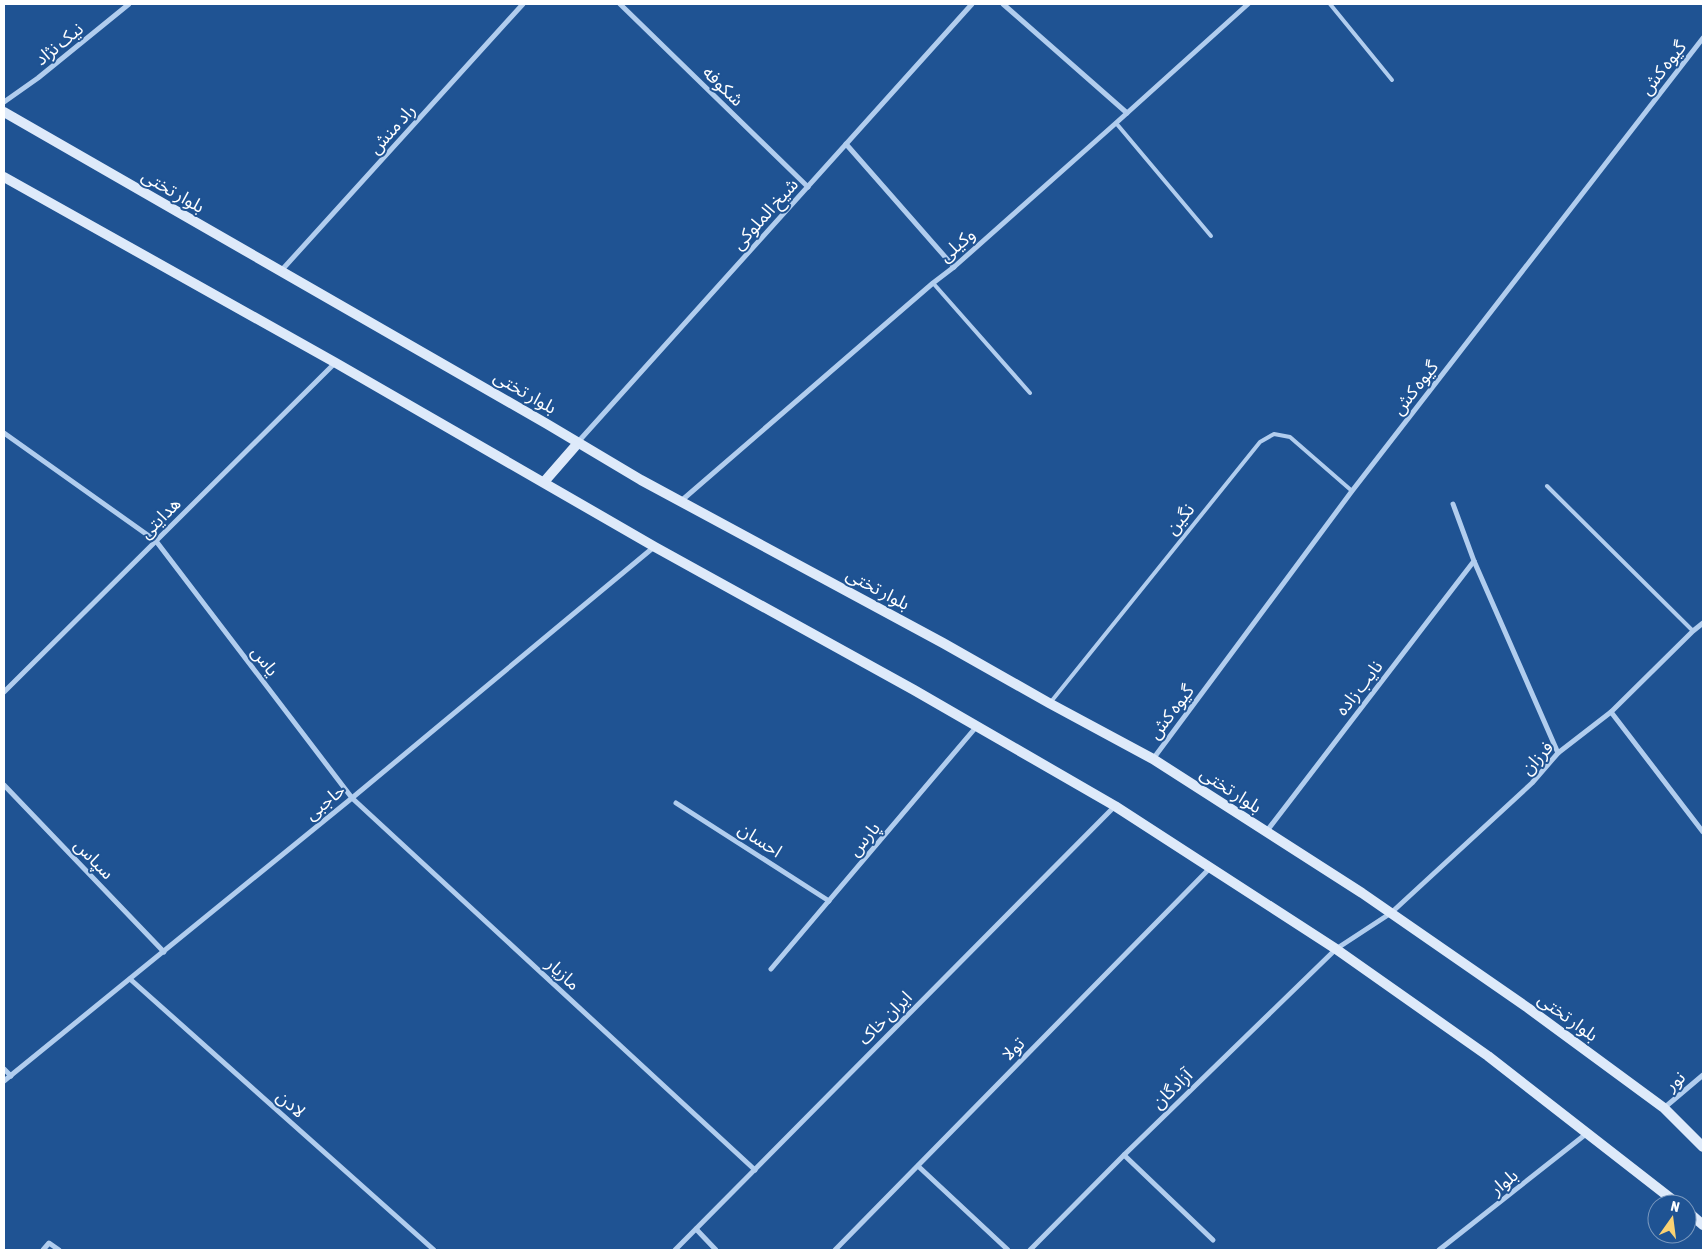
<svg xmlns="http://www.w3.org/2000/svg" width="1707" height="1254" viewBox="0 0 1707 1254" font-family="'Asap Condensed','Noto Sans Arabic',sans-serif">
	<style>
		.lines { fill: none; stroke-linecap: round; stroke-linejoin: round }
		.service { stroke: #b1cdee; stroke-width: 4 }
		.minor { stroke: #b1cdee; stroke-width: 5 }
		.secondary { stroke: #deeafa; stroke-width: 10 }
		.labels { text-anchor: middle; stroke-width: 4; stroke-linejoin: round; paint-order: stroke }
		.street-label { font-size: 18px; fill: #fff; stroke: #1f5393 }
	</style>
	<rect width="100%" height="100%" fill="#1f5393"/>
	<g class="lines">
		<!-- service -->
		<g class="service">
			<path d="M 1330,4 L 1392,80"/>
			<path d="M 1116,123 L 1211,236"/>
			<path d="M 933,283 L 1030,393"/>
			<path d="M 1547,486 L 1693,631"/>
			<path d="M 1050,703 L 1260,442 L 1274,434 L 1290,437 L 1352,491"/>
		</g>
		<!-- minor -->
		<g class="minor">
			<path d="M 620,4 L 808,187"/>
			<path d="M 1003,4 L 1127,113"/>
			<path d="M 4,102 L 38,78 L 129,4"/>
			<path d="M 846,144 L 954,267"/>
			<path d="M 280,272 L 523,4"/>
			<path d="M 4,433 L 156,541 L 352,798 L 755,1170"/>
			<path d="M 578,442 L 972,4"/>
			<path d="M 681,501 L 933,283 L 954,267 L 1116,123 L 1248,4"/>
			<path d="M 1453,504 L 1474,561 L 1558,753"/>
			<path d="M 4,692 L 335,363"/>
			<path d="M 1611,712 L 1703,832"/>
			<path d="M 1153,759 L 1352,491 L 1703,38"/>
			<path d="M 4,785 L 164,952"/>
			<path d="M 676,803 L 829,901"/>
			<path d="M 1266,832 L 1474,561"/>
			<path d="M 771,969 L 977,726"/>
			<path d="M 130,979 L 434,1250"/>
			<path d="M 4,1069 L 11,1076"/>
			<path d="M 4,1081 L 352,798 L 654,547"/>
			<path d="M 1664,1108 L 1703,1075"/>
			<path d="M 1124,1155 L 1213,1240"/>
			<path d="M 918,1166 L 1008,1250"/>
			<path d="M 696,1229 L 716,1250"/>
			<path d="M 43,1250 L 49,1243 L 59,1250"/>
			<path d="M 675,1250 L 1115,806"/>
			<path d="M 835,1250 L 1210,868"/>
			<path d="M 1030,1250 L 1124,1155 L 1336,949 L 1391,913 L 1532,783 L 1558,753 L 1611,712 L 1693,631 L 1703,623"/>
			<path d="M 1439,1250 L 1586,1134"/>
		</g>
		<!-- secondary -->
		<g class="secondary">
			<path d="M 4,112 L 547,424 L 641,480 L 943,643 L 1049,703 L 1153,759 L 1362,893 L 1528,1008 L 1664,1108 L 1703,1147"/>
			<path d="M 4,177 L 336,363 L 655,547 L 914,690 L 1115,806 L 1336,949 L 1488,1056 L 1678,1204"/>
			<path d="M 544,482 L 578,443"/>
			<path d="M 1687,1211 L 1703,1225"/>
		</g>
	</g>
	<g class="labels">
		<!-- street labels -->
		<g class="street-label">
			<text transform="translate(59 44) rotate(-39)" y="6">نیک نژاد</text>
			<text transform="translate(1663 68) rotate(-52)" y="6">گیوه کش</text>
			<text transform="translate(723 86) rotate(44)" y="6">شکوفه</text>
			<text transform="translate(392 129) rotate(-48)" y="6">راد منش</text>
			<text transform="translate(173 191) rotate(30)" y="6">بلوار تختی</text>
			<text transform="translate(765 214) rotate(-48)" y="6">شیخ الملوکی</text>
			<text transform="translate(957 245) rotate(-41)" y="6">وکیلی</text>
			<text transform="translate(1415 388) rotate(-52)" y="6">گیوه کش</text>
			<text transform="translate(525 392) rotate(30)" y="6">بلوار تختی</text>
			<text transform="translate(160 518) rotate(-45)" y="6">هدایتی</text>
			<text transform="translate(1180 519) rotate(-51)" y="6">نگین</text>
			<text transform="translate(878 589) rotate(28)" y="6">بلوار تختی</text>
			<text transform="translate(265 661) rotate(53)" y="6">یاس</text>
			<text transform="translate(1359 688) rotate(-52)" y="6">نایب زاده</text>
			<text transform="translate(1171 712) rotate(-53)" y="6">گیوه کش</text>
			<text transform="translate(1537 758) rotate(-47)" y="6">فرزان</text>
			<text transform="translate(1231 790) rotate(33)" y="6">بلوار تختی</text>
			<text transform="translate(325 802) rotate(-39)" y="6">حاجبی</text>
			<text transform="translate(864 839) rotate(-50)" y="6">پارس</text>
			<text transform="translate(760 840) rotate(33)" y="6">احسان</text>
			<text transform="translate(94 859) rotate(46)" y="6">سپاس</text>
			<text transform="translate(563 974) rotate(43)" y="6">مازیار</text>
			<text transform="translate(1568 1017) rotate(36)" y="6">بلوار تختی</text>
			<text transform="translate(885 1018) rotate(-45)" y="6">ایران خاک</text>
			<text transform="translate(1013 1049) rotate(-45)" y="6">تولا</text>
			<text transform="translate(1675 1081) rotate(-41)" y="6">نور</text>
			<text transform="translate(1172 1089) rotate(-44)" y="6">آزادگان</text>
			<text transform="translate(291 1104) rotate(42)" y="6">لادن</text>
			<text transform="translate(1504 1182) rotate(-39)" y="6">بلوار</text>
		</g>
	</g>
	<!-- border -->
	<rect width="1707" height="1254" fill="none" stroke="#ffffff" stroke-width="10"/>
	<!-- north arrow -->
	<g transform="translate(1672 1219) rotate(14)"><circle r="24" fill="#1f5393" stroke="#7998be"/>
	<path d="M0-4L9 19L0 12L-9 19Z" fill="#fbd272"/>
	<text y="-8" font-size="14" font-weight="bold" text-anchor="middle" fill="#ffffff">N</text>
	</g>
</svg>
